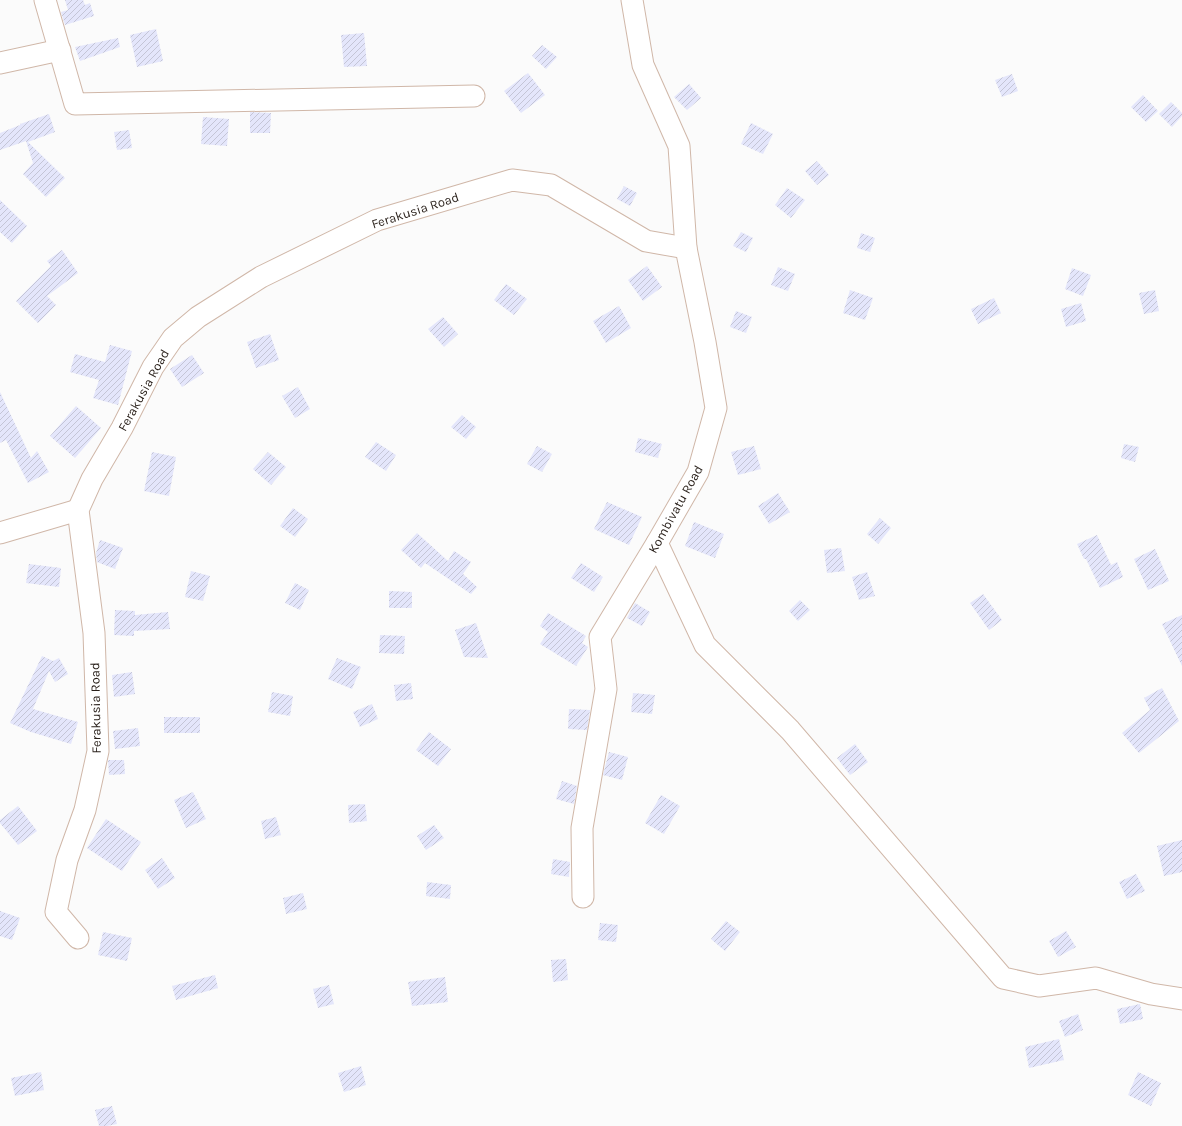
<svg xmlns="http://www.w3.org/2000/svg" width="1182" height="1126" viewBox="0 0 1182 1126" font-family="Karla,sans-serif">
	<style>
		.building { fill: url(#building-hatch) }
		.lines { fill: none; stroke-linecap: round; stroke-linejoin: round }
		.street-casing { stroke: #d0b7a8; stroke-width: 23 }
		.street { stroke: #fff; stroke-width: 21 }
		.labels { text-anchor: middle; stroke-width: 3; stroke-linejoin: round; paint-order: stroke }
		.street-label { font-size: 13px; fill: #271e18; stroke: #fff }
	</style>
	<defs>
		<pattern id="building-hatch" width="6" height="6" patternUnits="userSpaceOnUse"><rect width="6" height="6" fill="#e4e6fb"/><path d="M-1 1l2-2M0 6l6-6M5 7l2-2" fill="none" stroke="#c4c5d6"/></pattern>
	</defs>
	<rect width="100%" height="100%" fill="#fbfbfb"/>
	<!-- building -->
	<g class="building">
		<path d="M 65,0 L 83,0 L 85,5 L 90,3 L 94,16 L 65,25 L 61,12 L 68,10 Z"/>
		<path d="M 156,29 L 163,61 L 137,67 L 130,35 Z"/>
		<path d="M 364,33 L 367,66 L 344,67 L 341,35 Z"/>
		<path d="M 118,38 L 120,47 L 80,61 L 75,47 Z"/>
		<path d="M 542,45 L 557,57 L 546,69 L 532,56 Z"/>
		<path d="M 528,73 L 545,95 L 521,113 L 504,91 Z"/>
		<path d="M 1012,74 L 1018,91 L 1002,97 L 995,80 Z"/>
		<path d="M 689,84 L 701,98 L 687,110 L 674,97 Z"/>
		<path d="M 1143,95 L 1158,111 L 1146,122 L 1131,107 Z"/>
		<path d="M 1171,102 L 1182,113 L 1182,116 L 1172,127 L 1159,114 Z"/>
		<path d="M 250,112 L 271,113 L 270,133 L 250,133 Z"/>
		<path d="M 49,114 L 55,132 L 28,142 L 65,178 L 46,197 L 23,174 L 33,163 L 26,141 L 0,150 L 0,133 L 20,125 L 20,124 Z"/>
		<path d="M 203,117 L 229,119 L 227,146 L 201,144 Z"/>
		<path d="M 751,123 L 773,134 L 763,154 L 741,144 Z"/>
		<path d="M 129,130 L 132,148 L 117,150 L 114,132 Z"/>
		<path d="M 817,161 L 829,175 L 817,185 L 805,171 Z"/>
		<path d="M 624,186 L 637,193 L 630,206 L 617,199 Z"/>
		<path d="M 787,188 L 805,200 L 791,218 L 775,205 Z"/>
		<path d="M 0,200 L 27,226 L 12,243 L 0,232 Z"/>
		<path d="M 741,232 L 753,238 L 746,252 L 733,246 Z"/>
		<path d="M 861,233 L 875,238 L 870,252 L 857,248 Z"/>
		<path d="M 62,250 L 78,273 L 47,296 L 56,305 L 38,323 L 16,301 L 51,266 L 47,261 Z"/>
		<path d="M 647,266 L 662,287 L 643,301 L 628,280 Z"/>
		<path d="M 778,267 L 795,274 L 788,291 L 771,285 Z"/>
		<path d="M 1072,268 L 1091,275 L 1083,296 L 1065,289 Z"/>
		<path d="M 506,284 L 527,299 L 514,315 L 494,300 Z"/>
		<path d="M 850,290 L 873,298 L 865,320 L 843,313 Z"/>
		<path d="M 1155,290 L 1159,311 L 1144,314 L 1139,293 Z"/>
		<path d="M 994,298 L 1001,313 L 978,324 L 971,309 Z"/>
		<path d="M 1081,303 L 1086,321 L 1066,327 L 1061,309 Z"/>
		<path d="M 619,306 L 631,328 L 606,343 L 593,321 Z"/>
		<path d="M 736,311 L 752,317 L 746,333 L 730,327 Z"/>
		<path d="M 443,317 L 458,334 L 444,347 L 428,329 Z"/>
		<path d="M 270,334 L 279,360 L 256,368 L 247,342 Z"/>
		<path d="M 110,345 L 132,351 L 118,405 L 93,398 L 99,380 L 70,372 L 75,354 L 105,362 Z"/>
		<path d="M 192,355 L 204,373 L 182,387 L 170,369 Z"/>
		<path d="M 298,387 L 310,409 L 295,418 L 282,396 Z"/>
		<path d="M 0,392 L 31,458 L 37,451 L 49,472 L 28,483 L 6,440 L 0,443 Z"/>
		<path d="M 76,406 L 101,428 L 75,458 L 50,436 Z"/>
		<path d="M 462,415 L 476,427 L 466,439 L 451,427 Z"/>
		<path d="M 638,438 L 662,444 L 658,458 L 635,452 Z"/>
		<path d="M 376,442 L 396,455 L 386,471 L 365,457 Z"/>
		<path d="M 1124,444 L 1139,447 L 1135,462 L 1121,458 Z"/>
		<path d="M 537,446 L 552,454 L 542,472 L 527,464 Z"/>
		<path d="M 754,446 L 761,469 L 738,475 L 731,452 Z"/>
		<path d="M 152,452 L 176,457 L 169,496 L 144,491 Z"/>
		<path d="M 268,452 L 286,467 L 271,485 L 253,469 Z"/>
		<path d="M 778,493 L 790,512 L 769,524 L 758,506 Z"/>
		<path d="M 607,502 L 642,517 L 629,545 L 594,529 Z"/>
		<path d="M 293,508 L 308,519 L 295,537 L 280,526 Z"/>
		<path d="M 880,518 L 891,528 L 878,544 L 867,534 Z"/>
		<path d="M 694,522 L 724,534 L 715,558 L 685,546 Z"/>
		<path d="M 417,533 L 448,561 L 454,551 L 471,562 L 463,574 L 477,587 L 471,594 L 425,563 L 421,568 L 401,550 Z"/>
		<path d="M 1097,535 L 1111,565 L 1117,562 L 1123,577 L 1100,588 L 1086,559 L 1084,559 L 1077,544 Z"/>
		<path d="M 100,540 L 123,548 L 115,569 L 97,562 L 96,553 Z"/>
		<path d="M 841,548 L 845,571 L 827,573 L 824,550 Z"/>
		<path d="M 1155,549 L 1169,581 L 1148,590 L 1134,559 Z"/>
		<path d="M 581,563 L 603,577 L 594,592 L 571,578 Z"/>
		<path d="M 29,564 L 61,568 L 59,587 L 26,583 Z"/>
		<path d="M 191,571 L 210,576 L 203,601 L 185,597 Z"/>
		<path d="M 867,572 L 875,596 L 859,600 L 852,577 Z"/>
		<path d="M 295,583 L 309,590 L 300,610 L 285,603 Z"/>
		<path d="M 389,591 L 412,592 L 412,608 L 389,608 Z"/>
		<path d="M 983,594 L 1002,620 L 989,630 L 970,603 Z"/>
		<path d="M 800,600 L 810,610 L 798,621 L 789,611 Z"/>
		<path d="M 635,603 L 650,612 L 642,626 L 627,618 Z"/>
		<path d="M 115,610 L 135,611 L 135,615 L 168,612 L 170,629 L 134,631 L 134,636 L 114,635 Z"/>
		<path d="M 548,613 L 586,636 L 582,643 L 588,647 L 576,666 L 540,644 L 548,632 L 540,626 Z"/>
		<path d="M 1182,615 L 1182,666 L 1162,624 Z"/>
		<path d="M 476,623 L 488,658 L 464,657 L 455,630 Z"/>
		<path d="M 380,635 L 405,636 L 404,654 L 379,653 Z"/>
		<path d="M 42,656 L 53,661 L 59,658 L 68,674 L 55,682 L 49,671 L 33,709 L 78,722 L 71,744 L 31,732 L 10,723 Z"/>
		<path d="M 337,658 L 361,667 L 352,689 L 328,679 Z"/>
		<path d="M 132,672 L 135,694 L 114,697 L 112,675 Z"/>
		<path d="M 411,683 L 413,699 L 396,701 L 394,685 Z"/>
		<path d="M 1162,688 L 1179,721 L 1139,753 L 1122,733 L 1150,710 L 1144,698 Z"/>
		<path d="M 272,692 L 293,696 L 290,716 L 268,712 Z"/>
		<path d="M 633,693 L 655,695 L 652,714 L 631,712 Z"/>
		<path d="M 372,704 L 378,719 L 360,727 L 353,712 Z"/>
		<path d="M 569,709 L 590,710 L 587,730 L 568,729 Z"/>
		<rect x="164" y="717" width="36" height="16"/>
		<path d="M 138,728 L 140,746 L 115,749 L 113,731 Z"/>
		<path d="M 429,732 L 451,749 L 438,766 L 416,750 Z"/>
		<path d="M 855,744 L 868,762 L 850,775 L 837,758 Z"/>
		<path d="M 609,752 L 628,757 L 622,780 L 603,775 Z"/>
		<path d="M 108,760 L 124,760 L 125,774 L 109,775 Z"/>
		<path d="M 562,781 L 577,786 L 574,804 L 556,799 Z"/>
		<path d="M 193,792 L 206,819 L 186,828 L 174,800 Z"/>
		<path d="M 661,795 L 680,806 L 664,834 L 645,823 Z"/>
		<path d="M 365,804 L 367,821 L 349,823 L 348,805 Z"/>
		<path d="M 18,806 L 37,831 L 18,845 L 0,823 L 0,820 Z"/>
		<path d="M 276,817 L 281,835 L 265,839 L 261,821 Z"/>
		<path d="M 106,819 L 141,842 L 122,871 L 87,848 Z"/>
		<path d="M 434,825 L 444,838 L 426,850 L 417,836 Z"/>
		<path d="M 1182,840 L 1182,872 L 1164,876 L 1157,846 Z"/>
		<path d="M 162,858 L 175,878 L 158,889 L 145,870 Z"/>
		<path d="M 553,859 L 570,862 L 569,877 L 551,874 Z"/>
		<path d="M 1136,874 L 1145,891 L 1127,899 L 1119,882 Z"/>
		<path d="M 427,882 L 451,885 L 450,899 L 426,896 Z"/>
		<path d="M 303,893 L 307,909 L 286,914 L 283,898 Z"/>
		<path d="M 0,911 L 20,918 L 12,940 L 0,936 Z"/>
		<path d="M 726,921 L 740,932 L 725,951 L 711,939 Z"/>
		<path d="M 600,923 L 618,925 L 616,942 L 598,940 Z"/>
		<path d="M 1066,931 L 1076,947 L 1058,957 L 1049,941 Z"/>
		<path d="M 103,932 L 132,938 L 127,961 L 98,955 Z"/>
		<path d="M 566,959 L 568,980 L 553,982 L 551,960 Z"/>
		<path d="M 215,975 L 218,988 L 176,1000 L 172,986 Z"/>
		<path d="M 445,977 L 448,1002 L 412,1006 L 408,982 Z"/>
		<path d="M 329,985 L 334,1004 L 318,1008 L 313,989 Z"/>
		<path d="M 1140,1004 L 1143,1019 L 1120,1024 L 1117,1009 Z"/>
		<path d="M 1078,1014 L 1083,1030 L 1065,1037 L 1059,1021 Z"/>
		<path d="M 1059,1039 L 1064,1060 L 1029,1068 L 1025,1047 Z"/>
		<path d="M 361,1066 L 366,1085 L 344,1092 L 338,1073 Z"/>
		<path d="M 41,1072 L 44,1090 L 15,1096 L 11,1078 Z"/>
		<path d="M 1138,1072 L 1161,1083 L 1151,1106 L 1128,1095 Z"/>
		<path d="M 112,1106 L 117,1124 L 107,1126 L 99,1126 L 95,1110 Z"/>
	</g>
	<g class="lines">
		<!-- street casing -->
		<g class="street-casing">
			<g id="street">
				<path d="M 45,0 L 75,104 L 474,96"/>
				<path d="M 0,63 L 60,50"/>
				<path d="M 0,533 L 78,510"/>
				<path d="M 657,543 L 705,645 L 790,730 L 1003,978 L 1039,986 L 1096,978 L 1151,994 L 1182,999"/>
				<path d="M 583,897 L 582,828 L 606,689 L 600,637 L 657,543 L 698,472 L 716,408 L 705,342 L 686,248 L 679,146 L 643,65 L 632,0"/>
				<path d="M 78,938 L 56,912 L 67,860 L 85,810 L 98,751 L 94,633 L 78,510 L 92,479 L 122,428 L 153,367 L 173,338 L 198,317 L 261,277 L 377,220 L 512,180 L 551,185 L 646,241 L 686,248"/>
			</g>
		</g>
		<!-- street -->
		<use href="#street" class="street"/>
	</g>
	<g class="labels">
		<!-- street labels -->
		<g class="street-label">
			<text transform="translate(415 210) rotate(-18)" y="5">Ferakusia Road</text>
			<text transform="translate(143 390) rotate(-61)" y="5">Ferakusia Road</text>
			<text transform="translate(675 509) rotate(-61)" y="5">Kombivatu Road</text>
			<text transform="translate(95 708) rotate(-91)" y="5">Ferakusia Road</text>
		</g>
	</g>
</svg>
